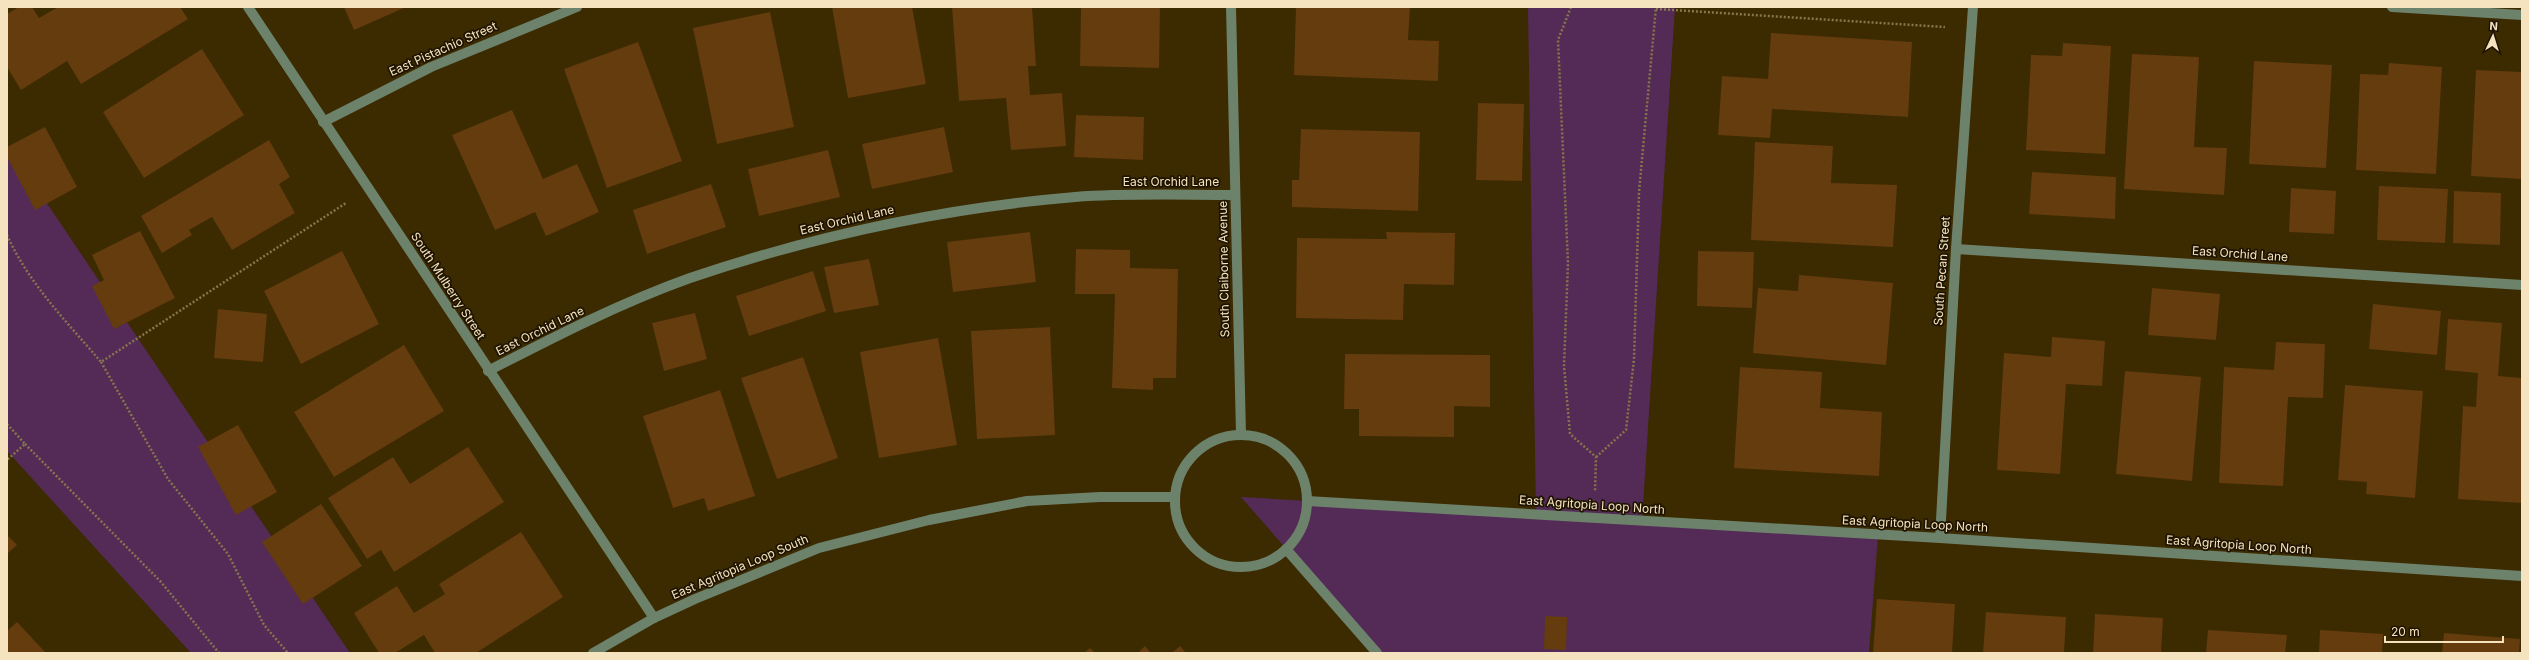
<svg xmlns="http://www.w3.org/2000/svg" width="2529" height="660" viewBox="0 0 2529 660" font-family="Inter,sans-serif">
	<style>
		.green { fill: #532b56 }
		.building { fill: #643c0d }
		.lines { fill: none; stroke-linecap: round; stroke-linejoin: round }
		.path { stroke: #87754d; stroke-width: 2.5; stroke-dasharray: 2 2; stroke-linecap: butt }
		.minor { stroke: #6c826b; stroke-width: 10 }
		.labels { text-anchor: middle; stroke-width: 3.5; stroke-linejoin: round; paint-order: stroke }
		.street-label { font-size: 12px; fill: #f5e3c0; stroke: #1e1400 }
	</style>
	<rect width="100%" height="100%" fill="#3c2a00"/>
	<!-- green -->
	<g class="green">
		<path d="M 1528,7 L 1675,7 L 1642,521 L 1878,535 L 1869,653 L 1377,653 L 1241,497 L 1536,514 Z"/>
		<path d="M 7,144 L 350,653 L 191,653 L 7,451 Z"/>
	</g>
	<!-- building -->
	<g class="building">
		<path d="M 19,7 L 32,7 L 39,18 L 58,7 L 180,7 L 188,19 L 81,84 L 67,61 L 21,90 L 7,67 L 7,14 Z"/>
		<path d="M 344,7 L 406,7 L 354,30 Z"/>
		<path d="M 832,7 L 912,7 L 926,84 L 848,98 Z"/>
		<path d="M 952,7 L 1032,7 L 1036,66 L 1028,66 L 1030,95 L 1062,93 L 1066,146 L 1011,150 L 1006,98 L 959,101 Z"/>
		<path d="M 1081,7 L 1160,7 L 1159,68 L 1080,66 Z"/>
		<path d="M 1296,7 L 1410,7 L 1408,40 L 1439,41 L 1438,81 L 1294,75 Z"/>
		<path d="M 770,12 L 794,127 L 717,144 L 693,28 Z"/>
		<path d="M 1771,33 L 1912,42 L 1908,117 L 1772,109 L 1770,138 L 1718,135 L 1722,76 L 1768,79 Z"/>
		<path d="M 638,42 L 682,161 L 607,188 L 564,69 Z"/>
		<path d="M 2063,43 L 2111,46 L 2105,154 L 2026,150 L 2031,55 L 2062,56 Z"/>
		<path d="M 202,49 L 244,115 L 144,178 L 103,112 Z"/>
		<path d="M 2132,54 L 2199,57 L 2194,147 L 2227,148 L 2224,195 L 2124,189 Z"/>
		<path d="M 2254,61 L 2332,65 L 2326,168 L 2249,164 Z"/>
		<path d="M 2389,63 L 2442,67 L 2436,174 L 2356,170 L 2360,74 L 2388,75 Z"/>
		<path d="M 2476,70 L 2522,72 L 2522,179 L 2471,176 Z"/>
		<path d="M 1478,103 L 1524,104 L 1522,181 L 1476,180 Z"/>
		<path d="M 512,110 L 543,179 L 577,164 L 599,212 L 546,236 L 535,212 L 495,230 L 452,135 Z"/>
		<path d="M 1076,115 L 1144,117 L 1143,160 L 1074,157 Z"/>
		<path d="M 45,127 L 77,187 L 35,210 L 7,157 L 7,147 Z"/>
		<path d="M 944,127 L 953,172 L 872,189 L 862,144 Z"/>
		<path d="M 1301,129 L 1420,132 L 1418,211 L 1292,207 L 1292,180 L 1299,180 Z"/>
		<path d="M 269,140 L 290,177 L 279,184 L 295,213 L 232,250 L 212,217 L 189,230 L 192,235 L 162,253 L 141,216 Z"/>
		<path d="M 1755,142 L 1833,146 L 1831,183 L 1897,185 L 1893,247 L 1751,240 Z"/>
		<path d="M 828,150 L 840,197 L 759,216 L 748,169 Z"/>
		<path d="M 2032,172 L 2116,177 L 2115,219 L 2029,214 Z"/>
		<path d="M 711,184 L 726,227 L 647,254 L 633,210 Z"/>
		<path d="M 2379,186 L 2448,189 L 2445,243 L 2377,240 Z"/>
		<path d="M 2291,188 L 2336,191 L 2334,234 L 2289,232 Z"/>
		<path d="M 2454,191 L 2501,193 L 2500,245 L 2453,243 Z"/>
		<path d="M 140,231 L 175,298 L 114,329 L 92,286 L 104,280 L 92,255 Z"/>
		<path d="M 1030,232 L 1036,282 L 953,292 L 947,242 Z"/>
		<path d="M 1386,232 L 1455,233 L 1454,285 L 1404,284 L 1403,320 L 1296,318 L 1297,238 L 1387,239 Z"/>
		<path d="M 1076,249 L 1130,250 L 1130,268 L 1178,269 L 1176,378 L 1153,378 L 1153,390 L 1112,388 L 1115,294 L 1075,294 Z"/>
		<path d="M 342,251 L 379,324 L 301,364 L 264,291 Z"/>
		<path d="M 1698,251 L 1754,252 L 1752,308 L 1697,306 Z"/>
		<path d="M 869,259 L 879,305 L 834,313 L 824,267 Z"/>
		<path d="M 813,271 L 826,311 L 749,336 L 736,296 Z"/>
		<path d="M 1799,275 L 1893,283 L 1886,365 L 1753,353 L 1758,288 L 1798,291 Z"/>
		<path d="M 2152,288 L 2220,294 L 2216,340 L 2148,335 Z"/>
		<path d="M 2373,304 L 2441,311 L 2437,355 L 2369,349 Z"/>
		<path d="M 218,309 L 267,314 L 263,362 L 214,358 Z"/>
		<path d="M 695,313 L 707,359 L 664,371 L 652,323 Z"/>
		<path d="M 2448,319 L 2502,323 L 2498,376 L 2522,378 L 2522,503 L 2458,499 L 2463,406 L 2476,407 L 2478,373 L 2445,370 Z"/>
		<path d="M 1050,327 L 1055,435 L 977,439 L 971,331 Z"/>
		<path d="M 2052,337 L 2105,341 L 2102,386 L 2066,384 L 2060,474 L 1997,470 L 2004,353 L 2051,357 Z"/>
		<path d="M 938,338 L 957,445 L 879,458 L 860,352 Z"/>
		<path d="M 2276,342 L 2325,344 L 2323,398 L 2288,397 L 2283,486 L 2219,483 L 2224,367 L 2274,370 Z"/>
		<path d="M 404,345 L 444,411 L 334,477 L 294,412 Z"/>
		<path d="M 1345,354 L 1490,355 L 1490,407 L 1454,406 L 1454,437 L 1359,436 L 1359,409 L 1344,409 Z"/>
		<path d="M 803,357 L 838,458 L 777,479 L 741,378 Z"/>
		<path d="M 1740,367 L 1822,372 L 1820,408 L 1882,412 L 1879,476 L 1734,468 Z"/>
		<path d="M 2125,371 L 2201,377 L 2192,481 L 2116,474 Z"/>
		<path d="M 2345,385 L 2423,391 L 2415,498 L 2366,494 L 2367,482 L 2338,480 Z"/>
		<path d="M 720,390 L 755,496 L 708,511 L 704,498 L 673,508 L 643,416 Z"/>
		<path d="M 238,425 L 277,492 L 236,515 L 198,447 Z"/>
		<path d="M 468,447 L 504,502 L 394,572 L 381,550 L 367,559 L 328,498 L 393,457 L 410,484 Z"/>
		<path d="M 321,504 L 362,566 L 303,604 L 262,542 Z"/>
		<path d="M 521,532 L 563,597 L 476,653 L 435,653 L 424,635 L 395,653 L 379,653 L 354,613 L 397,586 L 414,613 L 445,594 L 439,584 Z"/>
		<path d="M 7,535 L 17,545 L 7,554 Z"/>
		<path d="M 1877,599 L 1955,604 L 1952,653 L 1873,653 Z"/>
		<path d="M 1986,612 L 2066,617 L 2064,653 L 1983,653 Z"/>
		<path d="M 2095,614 L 2163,618 L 2161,653 L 2093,653 Z"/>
		<path d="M 1545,616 L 1567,617 L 1566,650 L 1544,649 Z"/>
		<path d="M 17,622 L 46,653 L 7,653 L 7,631 Z"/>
		<path d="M 2208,630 L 2287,635 L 2285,653 L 2206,653 Z"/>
		<path d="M 2320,630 L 2383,634 L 2382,653 L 2319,653 Z"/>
		<path d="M 2444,633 L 2520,639 L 2519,653 L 2442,653 Z"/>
		<path d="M 1145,646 L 1151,653 L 1138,653 Z"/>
		<path d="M 1180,646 L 1186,653 L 1172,653 Z"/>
		<path d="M 1090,648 L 1095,653 L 1084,653 Z"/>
	</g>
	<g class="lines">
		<!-- path -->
		<g class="path">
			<path d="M 1571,7 L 1558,40 L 1568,263 L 1564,366 L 1570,434 L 1596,457 L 1595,491"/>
			<path d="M 1656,9 L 1945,27"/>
			<path d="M 7,235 C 29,284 67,322 101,362 L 346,203"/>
			<path d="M 101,362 L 168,479 L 228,554 L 264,625 L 288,653"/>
			<path d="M 7,424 L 25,444 L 7,460"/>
			<path d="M 25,444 L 161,582 L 219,653"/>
			<path d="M 1596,457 L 1626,430 L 1634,359 L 1639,192 L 1656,7"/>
		</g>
		<!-- minor -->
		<g class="minor">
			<path d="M 248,7 L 654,618"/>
			<path d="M 1231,7 L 1241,434"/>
			<path d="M 2392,7 L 2522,15"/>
			<path d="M 323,122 L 431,67 L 577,7"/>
			<path d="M 1956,249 L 2522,285"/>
			<path d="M 488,371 C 554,337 620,303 690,278 C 814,236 944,208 1075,197 C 1128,193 1182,195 1235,195"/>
			<circle cx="1241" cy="501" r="66"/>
			<path d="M 1307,501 L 1940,538 L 2522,576"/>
			<path d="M 1940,538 L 1956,249 L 1973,7"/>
			<path d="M 1286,549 L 1377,653"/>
			<path d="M 593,653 L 654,618 L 695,599 L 819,548 L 929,520 L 1027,501 L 1100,497 L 1174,497"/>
		</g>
	</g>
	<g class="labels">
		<!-- street labels -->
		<g class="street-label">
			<text transform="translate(443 49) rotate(-24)" y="4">East Pistachio Street</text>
			<text x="1171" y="186">East Orchid Lane</text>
			<text transform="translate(847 220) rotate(-13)" y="4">East Orchid Lane</text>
			<text transform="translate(2240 254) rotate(4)" y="4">East Orchid Lane</text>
			<text transform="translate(1224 269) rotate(-91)" y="4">South Claiborne Avenue</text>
			<text transform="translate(1942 271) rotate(-86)" y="4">South Pecan Street</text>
			<text transform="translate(448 286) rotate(57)" y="4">South Mulberry Street</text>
			<text transform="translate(540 331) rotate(-26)" y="4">East Orchid Lane</text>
			<text transform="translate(1592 505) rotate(4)" y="4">East Agritopia Loop North</text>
			<text transform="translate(1915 524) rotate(3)" y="4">East Agritopia Loop North</text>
			<text transform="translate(2239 545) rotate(4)" y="4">East Agritopia Loop North</text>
			<text transform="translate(740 567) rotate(-23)" y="4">East Agritopia Loop South</text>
		</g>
	</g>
	<!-- border -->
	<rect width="2529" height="660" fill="none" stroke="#f5e3c0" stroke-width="16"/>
	<!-- north arrow -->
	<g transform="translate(2493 36) rotate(4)" stroke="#1e1400" stroke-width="3" paint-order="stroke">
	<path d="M0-3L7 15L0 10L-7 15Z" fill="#f5e3c0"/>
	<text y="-6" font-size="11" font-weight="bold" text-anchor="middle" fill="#f5e3c0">N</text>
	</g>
	<!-- scale -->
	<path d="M2385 636v6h118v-6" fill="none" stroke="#f5e3c0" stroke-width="2"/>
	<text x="2391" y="636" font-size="12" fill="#f5e3c0" stroke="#1e1400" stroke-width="3" paint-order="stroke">20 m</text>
</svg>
